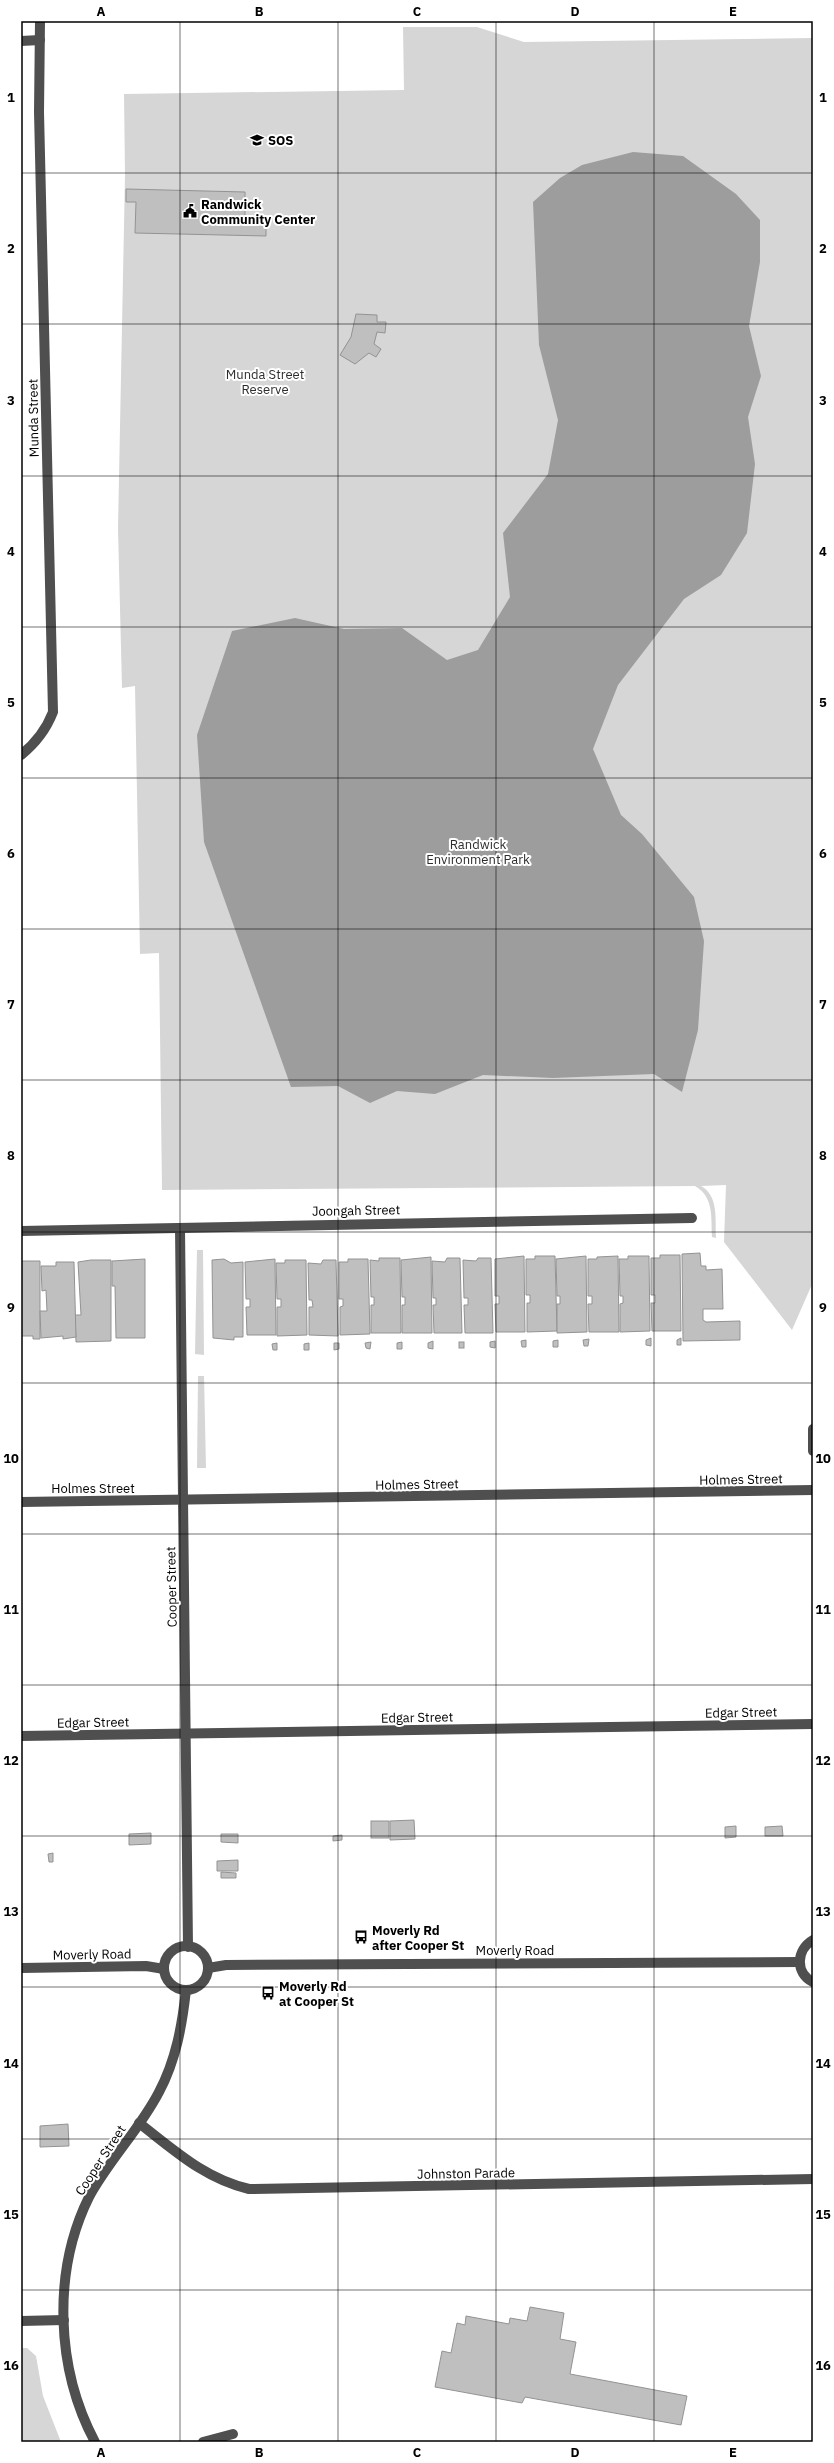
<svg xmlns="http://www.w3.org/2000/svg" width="834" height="2463" viewBox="0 0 834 2463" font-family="'IBM Plex Sans',sans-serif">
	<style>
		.green { fill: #d6d6d6 }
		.water { fill: #9d9d9d }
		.building { fill: #bfbfbf; stroke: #939393 }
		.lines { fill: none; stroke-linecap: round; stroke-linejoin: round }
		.minor { stroke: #4f4f4f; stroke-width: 10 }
		.grid { fill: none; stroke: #000; stroke-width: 1; stroke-opacity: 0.55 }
		.labels { text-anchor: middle; stroke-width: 4; stroke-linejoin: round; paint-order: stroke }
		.poi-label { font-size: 13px; font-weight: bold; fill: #000; stroke: #fff; text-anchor: start }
		.park-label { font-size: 13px; fill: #2d2d2d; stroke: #fff }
		.street-label { font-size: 13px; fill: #000; stroke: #fff }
		.neatline { fill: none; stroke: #000; stroke-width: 1.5 }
		.grid-label { font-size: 13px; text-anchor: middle; font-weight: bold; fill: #000 }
	</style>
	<rect width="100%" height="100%" fill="#fff"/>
	<!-- green -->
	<g class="green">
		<path d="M 403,27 L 477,27 L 524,42 L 813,38 L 813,1282 L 792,1330 L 724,1242 L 726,1185 L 701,1186 C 719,1196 715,1220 716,1238 L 712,1237 C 711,1217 714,1197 695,1186 L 162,1190 L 159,953 L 140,954 L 135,686 L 122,688 L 118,528 L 125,175 L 124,94 L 404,90 Z"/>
		<path d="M 197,1250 L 203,1250 L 204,1355 L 195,1354 Z"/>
		<path d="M 198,1376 L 204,1376 L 206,1468 L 197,1468 Z"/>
		<path d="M 21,2348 L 27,2348 L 36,2356 L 43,2396 L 61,2442 L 21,2442 Z"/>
	</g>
	<!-- water -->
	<path class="water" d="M 633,152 L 683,156 L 736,194 L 760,220 L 760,262 L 749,326 L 761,376 L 748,417 L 755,464 L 747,533 L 721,575 L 684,599 L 618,685 L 593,749 L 621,815 L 642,834 L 694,897 L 704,941 L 698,1030 L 682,1092 L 654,1074 L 553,1078 L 483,1075 L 435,1094 L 397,1091 L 370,1103 L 338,1086 L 291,1087 L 204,842 L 197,735 L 232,631 L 295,618 L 344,629 L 402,628 L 447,660 L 478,650 L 510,597 L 503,533 L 548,474 L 558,420 L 539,345 L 533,202 L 560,178 L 582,165 Z"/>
	<!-- building -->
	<g class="building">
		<path d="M 126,189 L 245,192 L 245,220 L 266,220 L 266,236 L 135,233 L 136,202 L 126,202 Z"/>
		<path d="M 356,314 L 377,315 L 377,322 L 386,322 L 385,333 L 377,332 L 374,344 L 381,349 L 376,357 L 369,353 L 355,364 L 340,355 L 351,337 Z"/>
		<path d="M 700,1253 L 701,1266 L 706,1266 L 706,1270 L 722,1269 L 723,1309 L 703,1309 L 703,1320 L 706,1322 L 740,1321 L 740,1340 L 683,1341 L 682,1254 Z"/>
		<path d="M 660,1255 L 680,1255 L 681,1331 L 652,1331 L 651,1303 L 655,1303 L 655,1295 L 651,1295 L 651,1258 L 660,1258 Z"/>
		<path d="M 524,1256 L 525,1332 L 496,1332 L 495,1304 L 499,1304 L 499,1296 L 495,1296 L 495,1259 Z"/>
		<path d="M 535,1256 L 555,1256 L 557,1331 L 527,1332 L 527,1303 L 530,1303 L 530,1295 L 526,1295 L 526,1259 L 535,1259 Z"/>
		<path d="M 586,1256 L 587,1332 L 557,1333 L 557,1304 L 560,1304 L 560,1296 L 557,1296 L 556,1259 Z"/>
		<path d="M 618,1256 L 619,1332 L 589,1332 L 588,1304 L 592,1304 L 592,1296 L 588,1296 L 588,1259 L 597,1259 L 597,1257 Z"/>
		<path d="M 628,1256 L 649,1256 L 650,1331 L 620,1332 L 620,1304 L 623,1303 L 623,1296 L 620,1296 L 619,1259 L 628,1259 Z"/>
		<path d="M 431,1257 L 432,1333 L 402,1333 L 402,1305 L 405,1305 L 405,1297 L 402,1297 L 401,1260 Z"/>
		<path d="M 379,1258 L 400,1258 L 401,1333 L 371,1333 L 371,1305 L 374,1305 L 374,1297 L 371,1297 L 370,1260 L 379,1261 Z"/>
		<path d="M 447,1258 L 460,1258 L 462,1333 L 434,1333 L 433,1305 L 436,1305 L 436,1298 L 433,1298 L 432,1261 L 445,1262 Z"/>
		<path d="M 478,1258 L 491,1258 L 493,1333 L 465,1333 L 464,1305 L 468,1305 L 468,1298 L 464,1298 L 463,1260 L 476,1261 Z"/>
		<path d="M 145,1259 L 145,1338 L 116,1338 L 115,1286 L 112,1286 L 112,1261 Z"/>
		<path d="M 224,1259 L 231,1263 L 243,1262 L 243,1337 L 234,1337 L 234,1340 L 213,1338 L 212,1260 Z"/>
		<path d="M 275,1259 L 276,1335 L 247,1335 L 246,1307 L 250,1307 L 250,1299 L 246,1299 L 245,1262 Z"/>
		<path d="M 348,1259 L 368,1259 L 370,1334 L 340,1335 L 340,1307 L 343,1306 L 343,1299 L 339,1299 L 339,1262 L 348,1262 Z"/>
		<path d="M 91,1260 L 111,1260 L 111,1341 L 76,1342 L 75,1315 L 81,1315 L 78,1262 Z"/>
		<path d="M 285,1260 L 306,1260 L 307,1335 L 277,1336 L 277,1307 L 281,1307 L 281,1299 L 277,1299 L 276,1263 L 285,1263 Z"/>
		<path d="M 323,1260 L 336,1260 L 338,1336 L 309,1335 L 309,1307 L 313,1307 L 312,1300 L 309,1300 L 308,1263 L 321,1264 Z"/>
		<path d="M 21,1261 L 40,1261 L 40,1339 L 33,1339 L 33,1336 L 21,1336 Z"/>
		<path d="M 56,1262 L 74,1262 L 76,1337 L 63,1339 L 63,1336 L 41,1338 L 40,1311 L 47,1311 L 46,1290 L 42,1291 L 41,1266 L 56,1266 Z"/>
		<path d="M 651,1338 L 651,1346 L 646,1345 L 646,1340 Z"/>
		<path d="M 681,1338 L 681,1345 L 677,1345 L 677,1340 Z"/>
		<path d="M 589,1339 L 588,1346 L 584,1346 L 583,1340 Z"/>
		<path d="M 526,1340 L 526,1347 L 522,1347 L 521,1341 Z"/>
		<path d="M 558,1340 L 558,1347 L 553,1347 L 553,1341 Z"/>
		<path d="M 433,1341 L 433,1349 L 428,1348 L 428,1343 Z"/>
		<path d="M 495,1341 L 495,1348 L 490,1347 L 490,1342 Z"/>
		<path d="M 371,1342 L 370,1349 L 366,1348 L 365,1343 Z"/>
		<path d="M 402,1342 L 402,1349 L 397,1349 L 397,1343 Z"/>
		<rect x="459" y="1342" width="5" height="6"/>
		<path d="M 277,1343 L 277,1350 L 273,1350 L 272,1344 Z"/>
		<path d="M 309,1343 L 309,1350 L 304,1350 L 304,1344 Z"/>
		<path d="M 334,1343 L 339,1343 L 339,1349 L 334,1350 Z"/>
		<path d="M 414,1820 L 415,1839 L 390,1840 L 390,1821 Z"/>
		<rect x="371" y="1821" width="18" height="17"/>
		<path d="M 736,1826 L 736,1837 L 725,1838 L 725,1827 Z"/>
		<path d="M 782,1826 L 783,1836 L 765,1836 L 765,1827 Z"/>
		<path d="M 151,1833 L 151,1844 L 129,1845 L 129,1834 Z"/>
		<path d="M 221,1834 L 238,1834 L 238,1843 L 221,1842 Z"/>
		<path d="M 342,1835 L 342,1840 L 333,1841 L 333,1836 Z"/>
		<path d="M 53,1853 L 53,1862 L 49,1862 L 48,1854 Z"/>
		<path d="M 238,1860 L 238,1871 L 217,1871 L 217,1861 Z"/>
		<path d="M 221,1872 L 236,1873 L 236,1878 L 221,1878 Z"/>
		<path d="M 68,2124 L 69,2146 L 40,2147 L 40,2126 Z"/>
		<path d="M 530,2307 L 564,2313 L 560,2339 L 576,2342 L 570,2374 L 687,2396 L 681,2425 L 525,2397 L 522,2403 L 435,2387 L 442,2351 L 451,2353 L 457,2323 L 465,2325 L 466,2316 L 509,2324 L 510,2318 L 527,2321 Z"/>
	</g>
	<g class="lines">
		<!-- minor -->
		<g class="minor">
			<path d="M 21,41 L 40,40"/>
			<path d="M 21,755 C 36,743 46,730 53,712 L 39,112 L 40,21"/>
			<path d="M 180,1228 L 188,1947"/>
			<path d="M 21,1231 L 692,1218"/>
			<path d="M 813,1429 L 813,1451"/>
			<path d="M 21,1502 L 813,1490"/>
			<path d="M 21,1736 L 813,1724"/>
			<path d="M 813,1940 C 796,1950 795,1973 813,1982"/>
			<circle cx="186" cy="1968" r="22"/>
			<path d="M 21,1968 L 146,1966 L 164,1969"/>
			<path d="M 208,1968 L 226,1965 L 799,1962"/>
			<path d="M 139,2123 C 174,2150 205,2179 249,2189 L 813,2179"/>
			<path d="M 21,2321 L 64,2320"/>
			<path d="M 95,2442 C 56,2369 52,2272 89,2197 C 109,2160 140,2129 159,2092 C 176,2060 182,2026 186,1990"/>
			<path d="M 203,2442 L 233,2434"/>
		</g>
	</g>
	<!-- grid -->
	<path class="grid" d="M 180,21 L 180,2442M 338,21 L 338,2442M 496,21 L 496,2442M 654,21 L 654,2442M 21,173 L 813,173M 21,324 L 813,324M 21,476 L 813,476M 21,627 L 813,627M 21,778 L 813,778M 21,929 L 813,929M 21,1080 L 813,1080M 21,1232 L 813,1232M 21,1383 L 813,1383M 21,1534 L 813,1534M 21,1685 L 813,1685M 21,1836 L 813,1836M 21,1987 L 813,1987M 21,2139 L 813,2139M 21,2290 L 813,2290"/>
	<!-- icons -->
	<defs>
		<g id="school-bare" transform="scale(1.08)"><path d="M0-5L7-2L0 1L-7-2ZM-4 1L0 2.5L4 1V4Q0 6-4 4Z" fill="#000" stroke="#fff" stroke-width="2.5" paint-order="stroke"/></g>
		<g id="civic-bare" transform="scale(1.08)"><path d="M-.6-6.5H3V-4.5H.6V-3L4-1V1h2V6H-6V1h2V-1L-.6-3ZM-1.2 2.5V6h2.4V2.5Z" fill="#000" stroke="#fff" stroke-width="2.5" paint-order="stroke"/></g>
		<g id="bus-bare" transform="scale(1.08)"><path d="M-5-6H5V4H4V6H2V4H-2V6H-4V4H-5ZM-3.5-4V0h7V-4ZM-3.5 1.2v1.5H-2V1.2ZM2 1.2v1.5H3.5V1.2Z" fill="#000" stroke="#fff" stroke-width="2.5" paint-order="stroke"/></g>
	</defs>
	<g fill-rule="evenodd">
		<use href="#school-bare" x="257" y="140"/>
		<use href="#civic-bare" x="190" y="211"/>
		<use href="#bus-bare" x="361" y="1937"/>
		<use href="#bus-bare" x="268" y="1993"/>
	</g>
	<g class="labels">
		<!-- poi labels -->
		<g class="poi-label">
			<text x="268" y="145">SOS</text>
			<text x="201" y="209">Randwick<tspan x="201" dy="15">Community Center</tspan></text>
			<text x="372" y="1935">Moverly Rd<tspan x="372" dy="15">after Cooper St</tspan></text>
			<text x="279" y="1991">Moverly Rd<tspan x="279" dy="15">at Cooper St</tspan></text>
		</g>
		<!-- park labels -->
		<g class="park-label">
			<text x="265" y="379">Munda Street<tspan x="265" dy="15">Reserve</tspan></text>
			<text x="478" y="849">Randwick<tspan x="478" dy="15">Environment Park</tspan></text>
		</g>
		<!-- street labels -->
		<g class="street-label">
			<text transform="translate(33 418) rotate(-91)" y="5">Munda Street</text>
			<text transform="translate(356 1210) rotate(-1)" y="5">Joongah Street</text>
			<text transform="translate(741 1479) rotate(-1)" y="5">Holmes Street</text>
			<text transform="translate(417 1484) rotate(-1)" y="5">Holmes Street</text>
			<text x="93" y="1493">Holmes Street</text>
			<text transform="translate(171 1587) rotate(-91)" y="5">Cooper Street</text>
			<text transform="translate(741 1712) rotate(-1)" y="5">Edgar Street</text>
			<text transform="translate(417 1717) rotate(-1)" y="5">Edgar Street</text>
			<text transform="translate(93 1722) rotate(-1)" y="5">Edgar Street</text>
			<text x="515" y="1955">Moverly Road</text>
			<text transform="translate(92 1954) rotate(-1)" y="5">Moverly Road</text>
			<text transform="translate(100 2160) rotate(-57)" y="5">Cooper Street</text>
			<text transform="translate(466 2173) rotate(-1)" y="5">Johnston Parade</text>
		</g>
	</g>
	<!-- border -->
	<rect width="834" height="2463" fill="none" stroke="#ffffff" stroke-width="44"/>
	<rect x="22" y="22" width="790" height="2419" class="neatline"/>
	<g class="grid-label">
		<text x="101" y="16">A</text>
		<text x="259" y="16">B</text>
		<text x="417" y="16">C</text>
		<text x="575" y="16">D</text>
		<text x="733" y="16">E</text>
		<text x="11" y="102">1</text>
		<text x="823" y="102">1</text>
		<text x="11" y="253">2</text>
		<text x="823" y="253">2</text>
		<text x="11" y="405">3</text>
		<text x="823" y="405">3</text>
		<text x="11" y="556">4</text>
		<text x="823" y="556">4</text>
		<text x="11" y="707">5</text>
		<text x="823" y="707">5</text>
		<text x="11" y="858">6</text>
		<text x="823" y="858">6</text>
		<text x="11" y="1009">7</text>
		<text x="823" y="1009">7</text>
		<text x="11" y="1160">8</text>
		<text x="823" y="1160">8</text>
		<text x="11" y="1312">9</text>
		<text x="823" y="1312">9</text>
		<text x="11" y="1463">10</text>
		<text x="823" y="1463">10</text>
		<text x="11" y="1614">11</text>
		<text x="823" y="1614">11</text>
		<text x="11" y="1765">12</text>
		<text x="823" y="1765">12</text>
		<text x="11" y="1916">13</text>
		<text x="823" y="1916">13</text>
		<text x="11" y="2068">14</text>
		<text x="823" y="2068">14</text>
		<text x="11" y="2219">15</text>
		<text x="823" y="2219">15</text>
		<text x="11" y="2370">16</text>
		<text x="823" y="2370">16</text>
		<text x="101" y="2457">A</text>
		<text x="259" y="2457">B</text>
		<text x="417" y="2457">C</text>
		<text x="575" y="2457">D</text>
		<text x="733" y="2457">E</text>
	</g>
</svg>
